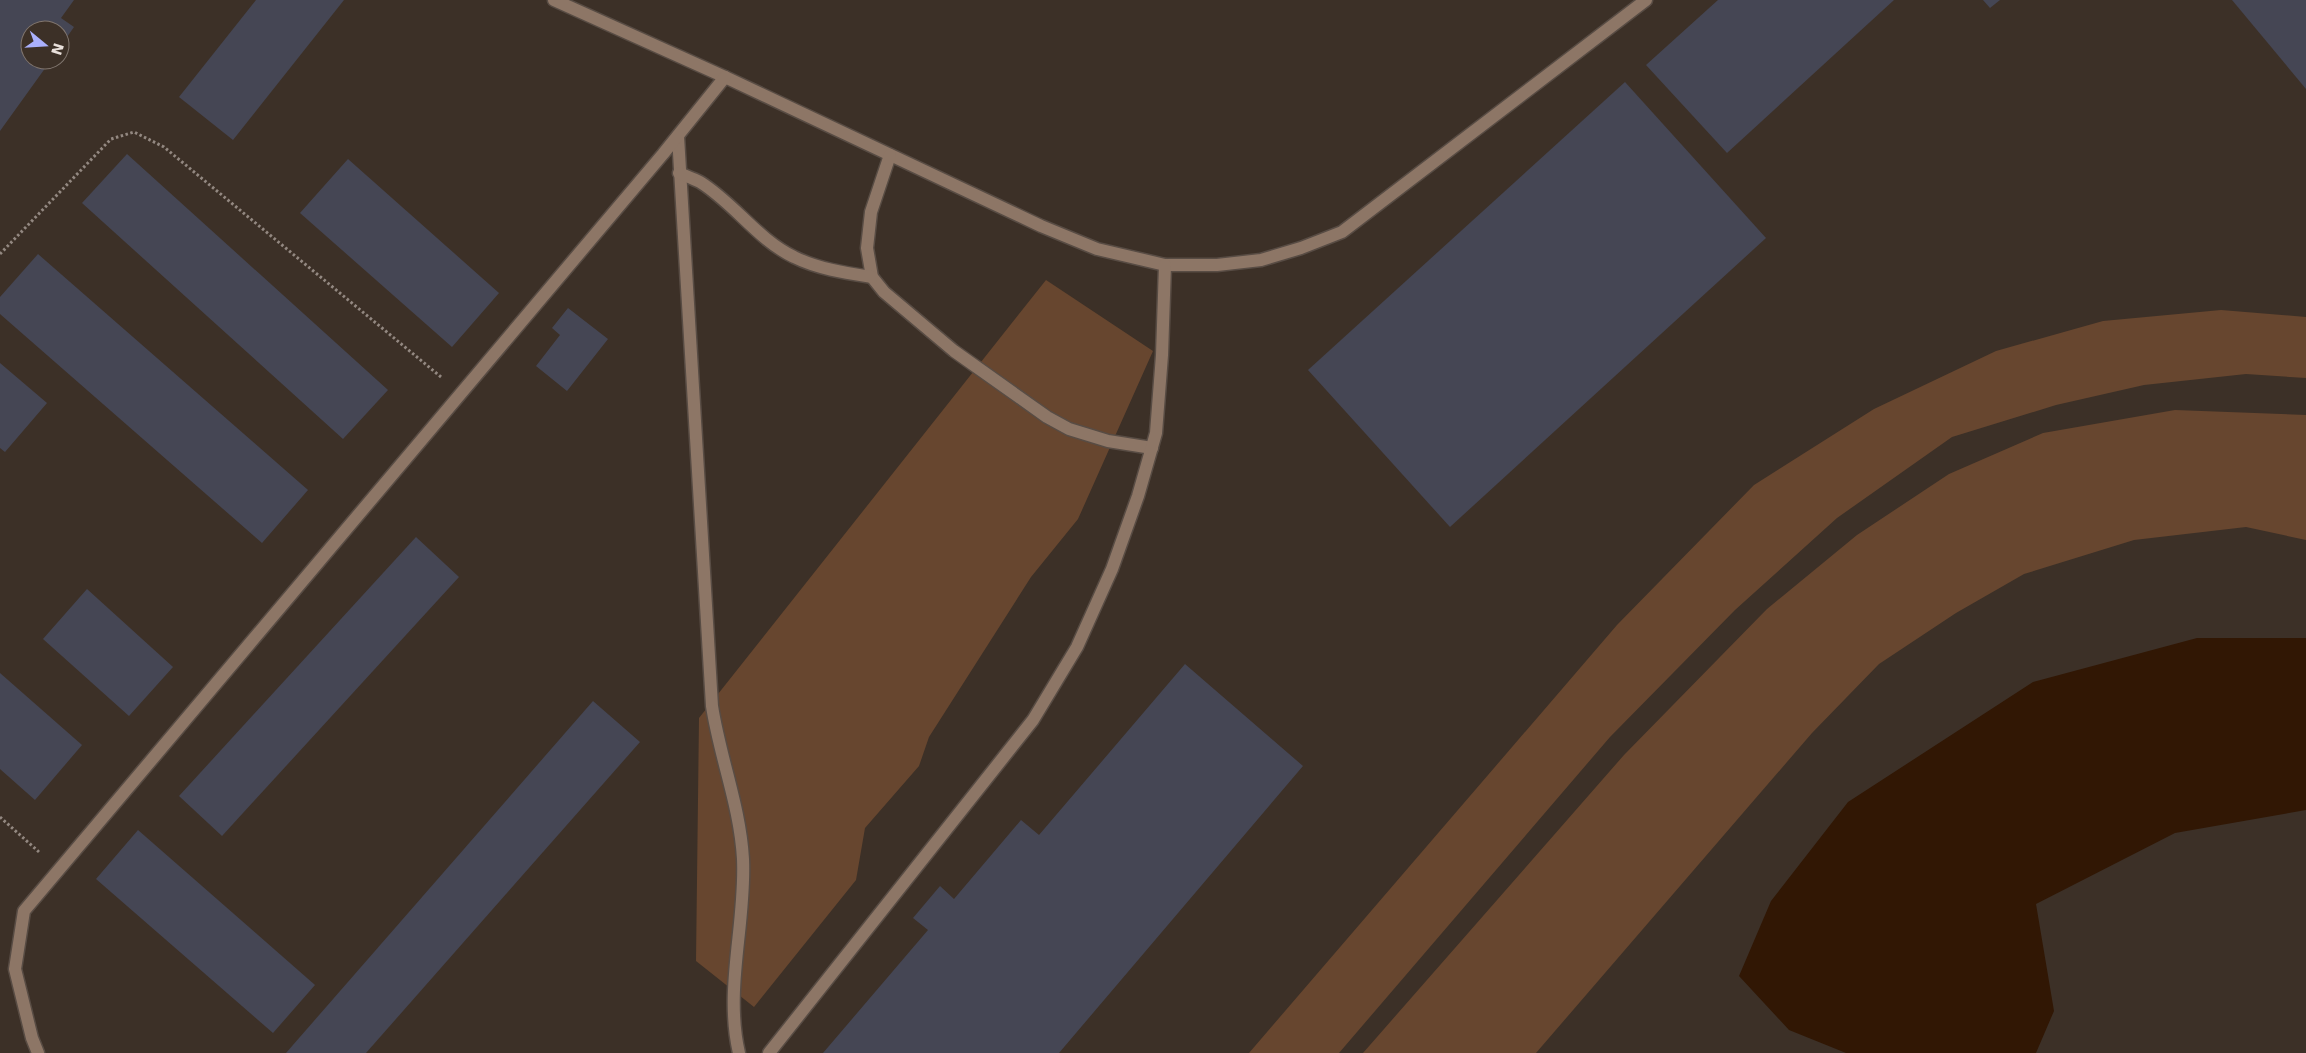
<svg xmlns="http://www.w3.org/2000/svg" width="2306" height="1053" viewBox="0 0 2306 1053" font-family="'DejaVu Sans',sans-serif">
	<style>
		.green { fill: #67462f }
		.water { fill: #311704 }
		.building { fill: #454654 }
		.lines { fill: none; stroke-linecap: round; stroke-linejoin: round }
		.minor-casing { stroke: #584c44; stroke-width: 15 }
		.path { stroke: #938881; stroke-width: 3; stroke-dasharray: 2.5 2.5; stroke-linecap: butt }
		.minor { stroke: #8d7666; stroke-width: 12 }
	</style>
	<rect width="100%" height="100%" fill="#3c3027"/>
	<!-- green -->
	<g class="green">
		<path d="M 1046,280 L 1153,351 L 1078,519 L 1031,577 L 929,737 L 919,766 L 865,828 L 856,880 L 754,1007 L 696,961 L 699,718 Z"/>
		<path d="M 2221,310 L 2306,317 L 2306,378 L 2246,374 L 2144,385 L 2056,405 L 1952,437 L 1837,518 L 1735,610 L 1610,737 L 1339,1053 L 1249,1053 L 1617,625 L 1754,485 L 1874,409 L 1996,351 L 2103,321 Z"/>
		<path d="M 2175,410 L 2306,415 L 2306,540 L 2246,527 L 2134,540 L 2024,574 L 1956,613 L 1879,664 L 1812,733 L 1536,1053 L 1363,1053 L 1624,755 L 1767,609 L 1857,535 L 1949,474 L 2043,433 Z"/>
	</g>
	<!-- water -->
	<path class="water" d="M 2197,638 L 2306,638 L 2306,810 L 2175,833 L 2036,904 L 2054,1011 L 2036,1053 L 1846,1053 L 1789,1030 L 1739,976 L 1771,901 L 1848,802 L 2033,682 Z"/>
	<!-- building -->
	<g class="building">
		<path d="M 0,0 L 74,0 L 61,18 L 74,27 L 60,47 L 60,30 L 30,30 L 30,60 L 51,60 L 0,131 Z"/>
		<path d="M 256,0 L 344,0 L 233,140 L 179,97 Z"/>
		<path d="M 1718,0 L 1894,0 L 1727,153 L 1646,65 Z"/>
		<path d="M 1983,0 L 2000,0 L 1990,8 Z"/>
		<path d="M 2232,0 L 2306,0 L 2306,89 Z"/>
		<path d="M 1625,82 L 1766,238 L 1450,527 L 1308,370 Z"/>
		<path d="M 127,154 L 388,390 L 343,439 L 82,203 Z"/>
		<path d="M 348,159 L 499,293 L 452,347 L 300,213 Z"/>
		<path d="M 38,254 L 308,490 L 262,543 L 0,314 L 0,297 Z"/>
		<path d="M 568,308 L 608,339 L 567,391 L 536,366 L 560,335 L 552,328 Z"/>
		<path d="M 0,363 L 47,403 L 5,452 L 0,448 Z"/>
		<path d="M 416,537 L 459,577 L 222,836 L 179,796 Z"/>
		<path d="M 87,589 L 173,667 L 129,716 L 43,639 Z"/>
		<path d="M 1185,664 L 1303,766 L 1059,1053 L 823,1053 L 928,930 L 913,918 L 940,886 L 954,899 L 1021,820 L 1039,835 Z"/>
		<path d="M 0,673 L 82,745 L 35,800 L 0,769 Z"/>
		<path d="M 593,701 L 640,742 L 366,1053 L 286,1053 Z"/>
		<path d="M 138,830 L 315,985 L 273,1033 L 96,879 Z"/>
	</g>
	<g class="lines">
		<!-- minor casing -->
		<g class="minor-casing">
			<g id="minor">
				<path d="M 554,0 L 725,77 L 1041,226 L 1097,249 L 1165,265 L 1217,265 L 1261,260 L 1301,248 L 1342,232 L 1646,0"/>
				<path d="M 678,136 L 712,706 C 720,758 740,806 743,859 C 746,924 724,989 739,1053"/>
				<path d="M 890,155 L 871,212 L 867,248 L 872,277 L 884,292 L 954,351 L 1047,417 L 1069,429 L 1108,441 L 1152,448"/>
				<path d="M 679,173 C 686,176 694,179 700,182 C 734,203 758,240 794,257 C 818,269 846,273 872,277"/>
				<path d="M 38,1053 L 32,1038 L 15,969 L 24,911 L 663,154 L 725,77"/>
				<path d="M 769,1053 L 1033,720 L 1077,647 L 1112,569 L 1138,496 L 1156,433 L 1162,355 L 1165,265"/>
			</g>
		</g>
		<!-- path -->
		<g class="path">
			<path d="M 0,254 L 111,139 L 134,132 L 164,147 L 441,377"/>
			<path d="M 0,817 L 39,852"/>
		</g>
		<!-- minor -->
		<use href="#minor" class="minor"/>
	</g>
	<!-- north arrow -->
	<g transform="translate(45 45) rotate(108)"><circle r="24" fill="#3c3027" stroke="#81766f"/>
	<path d="M0-4L9 19L0 12L-9 19Z" fill="#aab0fc"/>
	<text y="-8" font-size="14" font-weight="bold" text-anchor="middle" fill="#e9e0db">N</text>
	</g>
</svg>
